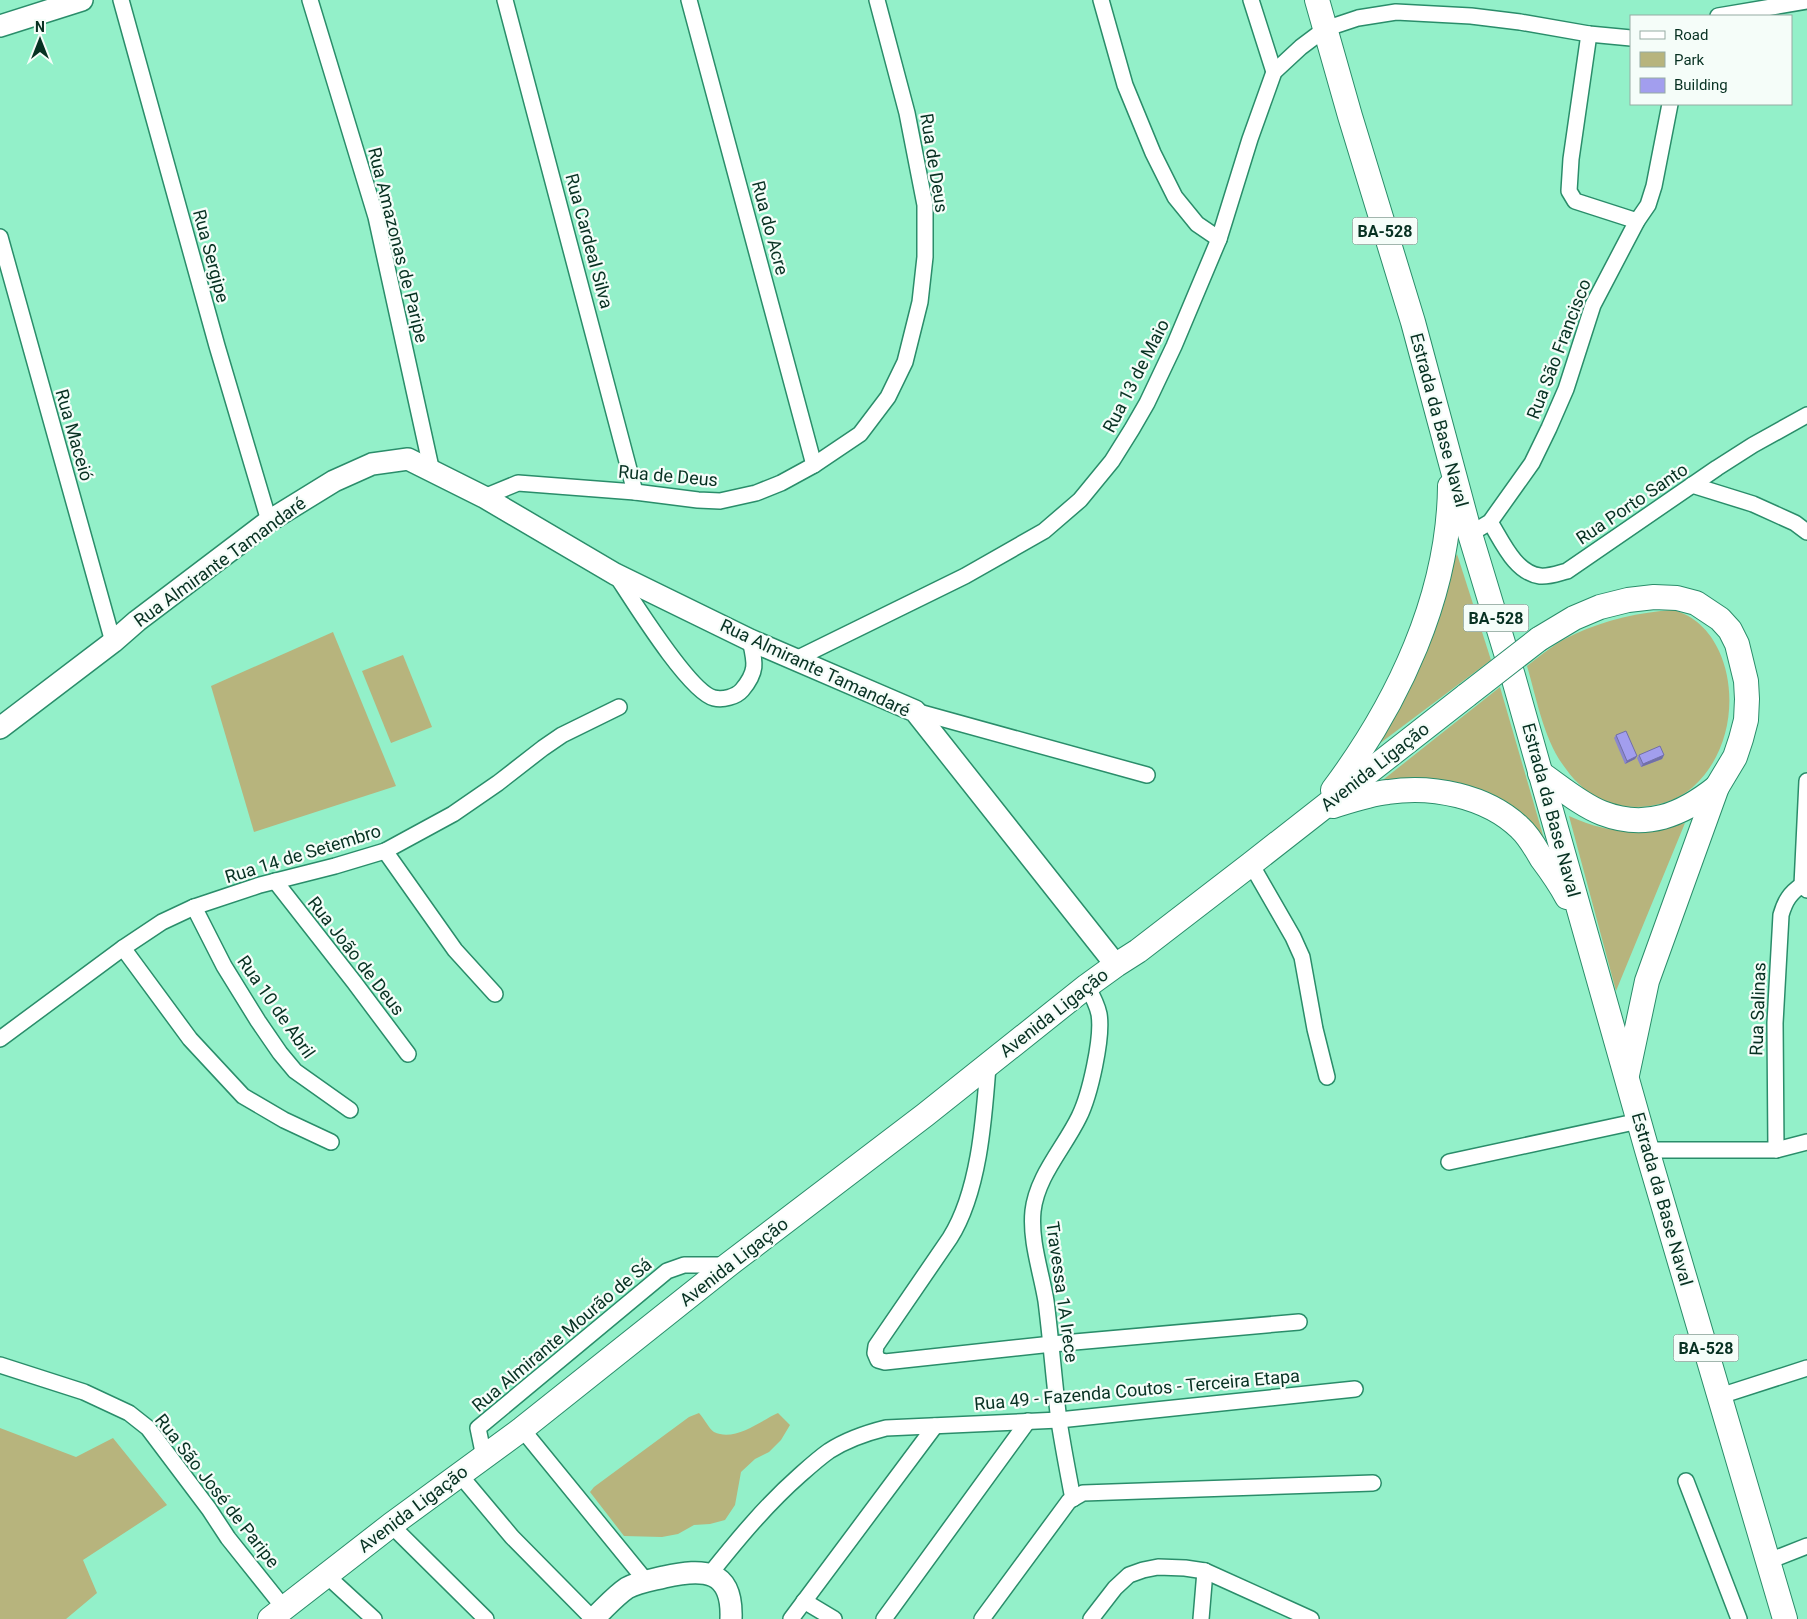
<svg xmlns="http://www.w3.org/2000/svg" width="1807" height="1619" viewBox="0 0 1807 1619" font-family="Roboto,sans-serif">
	<style>
		.green { fill: #b7b47d }
		.lines { fill: none; stroke-linecap: round; stroke-linejoin: round }
		.minor-casing { stroke: #2a8d6a; stroke-width: 18 }
		.secondary-casing { stroke: #2a8d6a; stroke-width: 24 }
		.primary-casing { stroke: #2a8d6a; stroke-width: 26 }
		.minor { stroke: #fff; stroke-width: 15 }
		.secondary { stroke: #fff; stroke-width: 21 }
		.primary { stroke: #fff; stroke-width: 24 }
		.primary-bridge-casing { stroke: #2a8d6a; stroke-width: 26; stroke-linecap: butt }
		.primary-bridge { stroke: #fff; stroke-width: 24 }
		.wall { fill: #8b88cd }
		.shaded-wall { fill: #716fa7 }
		.building { fill: #a29eee; stroke: #716fa7 }
		.labels { text-anchor: middle; stroke-width: 4.5; stroke-linejoin: round; paint-order: stroke }
		.shield { fill: #f5fdf9; stroke: #4e6e62; stroke-width: 1 }
		.shield-label { font-size: 16px; font-weight: bold; fill: #073122 }
		.street-label { font-size: 18px; fill: #073122; stroke: #f5fdf9 }
	</style>
	<rect width="100%" height="100%" fill="#93f0c9"/>
	<!-- green -->
	<g class="green">
		<path d="M 1457,554 L 1491,660 L 1375,747 Z"/>
		<path d="M 1673,610 C 1694,615 1710,631 1719,651 C 1739,695 1730,754 1693,787 C 1670,807 1634,812 1607,802 C 1591,797 1575,782 1566,769 C 1544,741 1537,700 1527,666 C 1542,654 1558,641 1575,634 C 1605,620 1640,612 1673,610 Z"/>
		<path d="M 333,632 L 396,786 L 254,832 L 211,686 Z"/>
		<path d="M 403,655 L 432,727 L 391,743 L 362,671 Z"/>
		<path d="M 1500,687 L 1547,849 L 1521,820 L 1379,783 Z"/>
		<path d="M 1569,816 C 1608,834 1645,836 1685,823 L 1616,991 Z"/>
		<path d="M 699,1413 C 704,1418 709,1429 714,1432 C 735,1442 760,1421 778,1413 L 790,1425 L 781,1440 L 769,1452 L 755,1459 L 741,1472 L 735,1505 L 725,1520 L 710,1524 L 694,1525 L 678,1534 L 662,1537 L 624,1536 L 590,1492 L 594,1487 L 689,1417 Z"/>
		<path d="M 0,1428 L 76,1457 L 113,1438 L 167,1505 L 83,1560 L 97,1593 L 66,1619 L 0,1619 Z"/>
	</g>
	<g class="lines">
		<!-- minor casing -->
		<g class="minor-casing">
			<g id="minor">
				<path d="M 121,0 L 217,346 L 269,521"/>
				<path d="M 310,0 L 376,217 L 432,472"/>
				<path d="M 505,0 L 635,492"/>
				<path d="M 689,0 L 814,465"/>
				<path d="M 1101,0 L 1125,85 L 1153,153 L 1175,197 L 1197,224 L 1219,239"/>
				<path d="M 1251,0 L 1274,72"/>
				<path d="M 1718,16 L 1807,1"/>
				<path d="M 1589,34 L 1571,159 L 1569,191 L 1575,201 L 1637,221"/>
				<path d="M 0,237 L 113,642"/>
				<path d="M 1692,485 L 1753,504 L 1795,523 L 1807,532"/>
				<path d="M 484,497 L 518,483 L 635,492 L 698,500 L 720,501 L 756,493 L 781,483 L 814,465 L 860,434 L 888,397 L 905,362 L 920,302 L 925,257 L 925,205 L 907,113 L 877,0"/>
				<path d="M 1490,522 C 1502,541 1515,573 1540,576 C 1549,577 1559,573 1567,571 L 1717,468 L 1753,445 L 1807,415"/>
				<path d="M 1470,534 L 1490,522 L 1532,463 L 1549,428 L 1566,389 L 1593,305 L 1637,221 L 1648,205 L 1654,186 L 1670,104"/>
				<path d="M 616,575 C 632,599 689,692 714,698 C 723,700 736,697 742,690 C 758,671 755,662 750,640"/>
				<path d="M 796,659 L 965,576 L 1044,531 L 1080,500 L 1112,461 L 1132,429 L 1147,403 L 1174,346 L 1219,239 L 1250,139 L 1274,72 L 1301,47 L 1325,29 L 1358,18 L 1396,12 L 1471,16 L 1520,22 L 1589,34 L 1631,38"/>
				<path d="M 915,711 L 1147,775"/>
				<path d="M 385,851 L 455,950 L 495,994"/>
				<path d="M 1251,864 L 1293,937 L 1302,957 L 1315,1029 L 1327,1077"/>
				<path d="M 275,881 L 354,982 L 408,1054"/>
				<path d="M 1802,885 L 1807,781"/>
				<path d="M 194,907 L 224,966 L 258,1021 L 280,1053 L 295,1071 L 350,1110"/>
				<path d="M 123,948 L 190,1039 L 243,1096 L 284,1120 L 331,1142"/>
				<path d="M 0,1039 L 123,948 L 162,922 L 194,907 L 260,885 L 335,866 L 385,851 L 453,814 L 498,783 L 543,748 L 562,735 L 619,707"/>
				<path d="M 988,1066 C 984,1120 979,1192 950,1238 L 876,1346 L 875,1353 L 878,1360 L 885,1362 L 1052,1344 L 1299,1322"/>
				<path d="M 1647,1150 L 1776,1150 L 1807,1142"/>
				<path d="M 1776,1150 L 1775,1023 L 1781,915 C 1785,901 1790,893 1802,885 L 1807,890"/>
				<path d="M 1449,1162 L 1639,1121"/>
				<path d="M 0,1365 L 84,1392 L 129,1413 L 148,1428 L 209,1509 L 228,1538 L 284,1608"/>
				<path d="M 1720,1396 L 1807,1368"/>
				<path d="M 522,1429 L 646,1581"/>
				<path d="M 484,1457 L 478,1428 L 667,1271 L 684,1265 L 728,1265"/>
				<path d="M 460,1475 L 512,1537 L 593,1619"/>
				<path d="M 1686,1481 L 1739,1619"/>
				<path d="M 1073,1499 C 1068,1473 1063,1447 1059,1421 C 1054,1381 1051,1340 1046,1301 C 1041,1271 1030,1241 1033,1211 C 1037,1176 1064,1148 1079,1117 C 1090,1095 1103,1037 1099,1014 C 1097,1004 1092,995 1087,986"/>
				<path d="M 391,1525 L 486,1619"/>
				<path d="M 1769,1561 L 1807,1546"/>
				<path d="M 710,1574 C 738,1539 766,1505 800,1475 C 809,1467 819,1458 829,1451 C 846,1440 866,1433 886,1428 L 1059,1420 L 1355,1389"/>
				<path d="M 326,1575 L 374,1619"/>
				<path d="M 804,1601 L 834,1619"/>
				<path d="M 791,1619 L 935,1426"/>
				<path d="M 884,1619 L 1028,1421"/>
				<path d="M 982,1619 L 1069,1501 L 1083,1493 L 1373,1483"/>
				<path d="M 1091,1619 L 1115,1588 L 1129,1575 L 1143,1570 L 1158,1567 L 1185,1568 L 1205,1571 L 1311,1619"/>
				<path d="M 1201,1619 L 1205,1571"/>
			</g>
		</g>
		<!-- secondary casing -->
		<g class="secondary-casing">
			<g id="secondary">
				<path d="M 0,26 L 82,0"/>
				<path d="M 0,728 L 113,642 L 137,621 L 269,521 L 334,481 L 372,464 L 408,459 L 484,497 L 615,574 L 750,640 L 915,711 L 1116,965"/>
				<path d="M 593,1619 C 604,1609 615,1596 627,1588 C 638,1582 652,1580 664,1577 C 704,1568 733,1569 731,1619"/>
			</g>
		</g>
		<!-- primary casing -->
		<g class="primary-casing">
			<g id="primary">
				<path d="M 1317,0 L 1350,116 L 1413,322 L 1470,534 L 1513,676 L 1647,1150 L 1785,1619"/>
				<path d="M 1539,639 L 1574,618 L 1600,607 L 1628,600 L 1654,597 L 1677,598 L 1696,603 L 1720,619 L 1730,630 L 1737,644 L 1746,681 L 1747,699 L 1746,720 L 1741,739 L 1735,757 L 1717,787 L 1647,981 L 1627,1075"/>
				<path d="M 1540,773 C 1559,786 1581,805 1602,813 C 1646,830 1682,815 1717,787"/>
				<path d="M 1333,790 C 1398,703 1449,596 1450,486"/>
				<path d="M 1333,806 C 1352,800 1369,794 1388,792 C 1432,785 1487,796 1520,828 C 1529,836 1536,849 1542,859 C 1551,871 1560,884 1567,897"/>
				<path d="M 270,1619 L 391,1525 L 522,1429 L 728,1265 L 925,1115 L 1087,986 L 1116,965 L 1138,951 L 1251,864 L 1467,695"/>
			</g>
		</g>
		<!-- minor -->
		<use href="#minor" class="minor"/>
		<!-- secondary -->
		<use href="#secondary" class="secondary"/>
		<!-- primary -->
		<use href="#primary" class="primary"/>
		<!-- primary-bridge casing -->
		<g class="primary-bridge-casing">
			<path id="primary-bridge" d="M 1467,695 L 1539,639"/>
		</g>
		<!-- primary-bridge -->
		<use href="#primary-bridge" class="primary-bridge"/>
	</g>
	<!-- wall -->
	<g class="wall">
		<path d="M 1616,735 L 1637,756 L 1635,759 L 1625,764 L 1614,738 Z"/>
		<path d="M 1639,755 L 1664,755 L 1662,759 L 1641,767 L 1637,758 Z"/>
	</g>
	<!-- shaded-wall -->
	<g class="shaded-wall">
		<path d="M 1664,755 L 1662,759 L 1641,767 L 1643,764 Z"/>
		<path d="M 1637,756 L 1635,759 L 1625,764 L 1627,761 Z"/>
	</g>
	<!-- building -->
	<g class="building">
		<path d="M 1626,731 L 1637,756 L 1627,761 L 1616,735 Z"/>
		<path d="M 1660,746 L 1664,755 L 1643,764 L 1639,755 Z"/>
	</g>
	<g class="labels">
		<!-- shield labels -->
		<g class="shield">
			<rect x="1352.5" y="217.5" width="65" height="27" rx="4"/>
			<rect x="1463.5" y="604.5" width="65" height="27" rx="4"/>
			<rect x="1673.5" y="1334.5" width="65" height="27" rx="4"/>
		</g>
		<g class="shield-label">
			<text x="1385" y="237">BA-528</text>
			<text x="1496" y="624">BA-528</text>
			<text x="1706" y="1354">BA-528</text>
		</g>
		<!-- street labels -->
		<g class="street-label">
			<text transform="translate(934 163) rotate(81)" y="6">Rua de Deus</text>
			<text transform="translate(770 228) rotate(75)" y="6">Rua do Acre</text>
			<text transform="translate(589 241) rotate(75)" y="6">Rua Cardeal Silva</text>
			<text transform="translate(398 245) rotate(76)" y="6">Rua Amazonas de Paripe</text>
			<text transform="translate(211 256) rotate(75)" y="6">Rua Sergipe</text>
			<text transform="translate(1559 349) rotate(-69)" y="6">Rua São Francisco</text>
			<text transform="translate(1136 376) rotate(-63)" y="6">Rua 13 de Maio</text>
			<text transform="translate(1439 420) rotate(75)" y="6">Estrada da Base Naval</text>
			<text transform="translate(74 435) rotate(74)" y="6">Rua Maceió</text>
			<text transform="translate(668 476) rotate(5)" y="6">Rua de Deus</text>
			<text transform="translate(1632 504) rotate(-34)" y="6">Rua Porto Santo</text>
			<text transform="translate(220 562) rotate(-36)" y="6">Rua Almirante Tamandaré</text>
			<text transform="translate(815 668) rotate(25)" y="6">Rua Almirante Tamandaré</text>
			<text transform="translate(1375 767) rotate(-38)" y="6">Avenida Ligação</text>
			<text transform="translate(1551 810) rotate(75)" y="6">Estrada da Base Naval</text>
			<text transform="translate(303 854) rotate(-17)" y="6">Rua 14 de Setembro</text>
			<text transform="translate(356 956) rotate(52)" y="6">Rua João de Deus</text>
			<text transform="translate(276 1007) rotate(55)" y="6">Rua 10 de Abril</text>
			<text transform="translate(1758 1009) rotate(-88)" y="6">Rua Salinas</text>
			<text transform="translate(1054 1013) rotate(-38)" y="6">Avenida Ligação</text>
			<text transform="translate(1662 1199) rotate(74)" y="6">Estrada da Base Naval</text>
			<text transform="translate(734 1262) rotate(-38)" y="6">Avenida Ligação</text>
			<text transform="translate(1062 1292) rotate(82)" y="6">Travessa 1A Irece</text>
			<text transform="translate(562 1335) rotate(-40)" y="6">Rua Almirante Mourão de Sá</text>
			<text transform="translate(1137 1390) rotate(-5)" y="6">Rua 49 - Fazenda Coutos - Terceira Etapa</text>
			<text transform="translate(217 1491) rotate(52)" y="6">Rua São José de Paripe</text>
			<text transform="translate(413 1509) rotate(-37)" y="6">Avenida Ligação</text>
		</g>
	</g>
	<!-- legend -->
	<rect x="1630" y="15" width="162" height="90" fill="#f5fdf9" stroke="#96aba3"/>
	<rect x="1640" y="31" width="25" height="8" fill="#ffffff" stroke="#96aba3"/>
	<text x="1674" y="40" font-size="15" fill="#073122">Road</text>
	<rect x="1640" y="52" width="25" height="15" fill="#b7b47d" stroke="#96aba3"/>
	<text x="1674" y="65" font-size="15" fill="#073122">Park</text>
	<rect x="1640" y="78" width="25" height="15" fill="#a29eee" stroke="#96aba3"/>
	<text x="1674" y="90" font-size="15" fill="#073122">Building</text>
	<!-- north arrow -->
	<g transform="translate(40 40)" stroke="#f5fdf9" stroke-width="4" paint-order="stroke">
	<path d="M0-4L9 19L0 12L-9 19Z" fill="#073122"/>
	<text y="-8" font-size="14" font-weight="bold" text-anchor="middle" fill="#073122">N</text>
	</g>
</svg>
